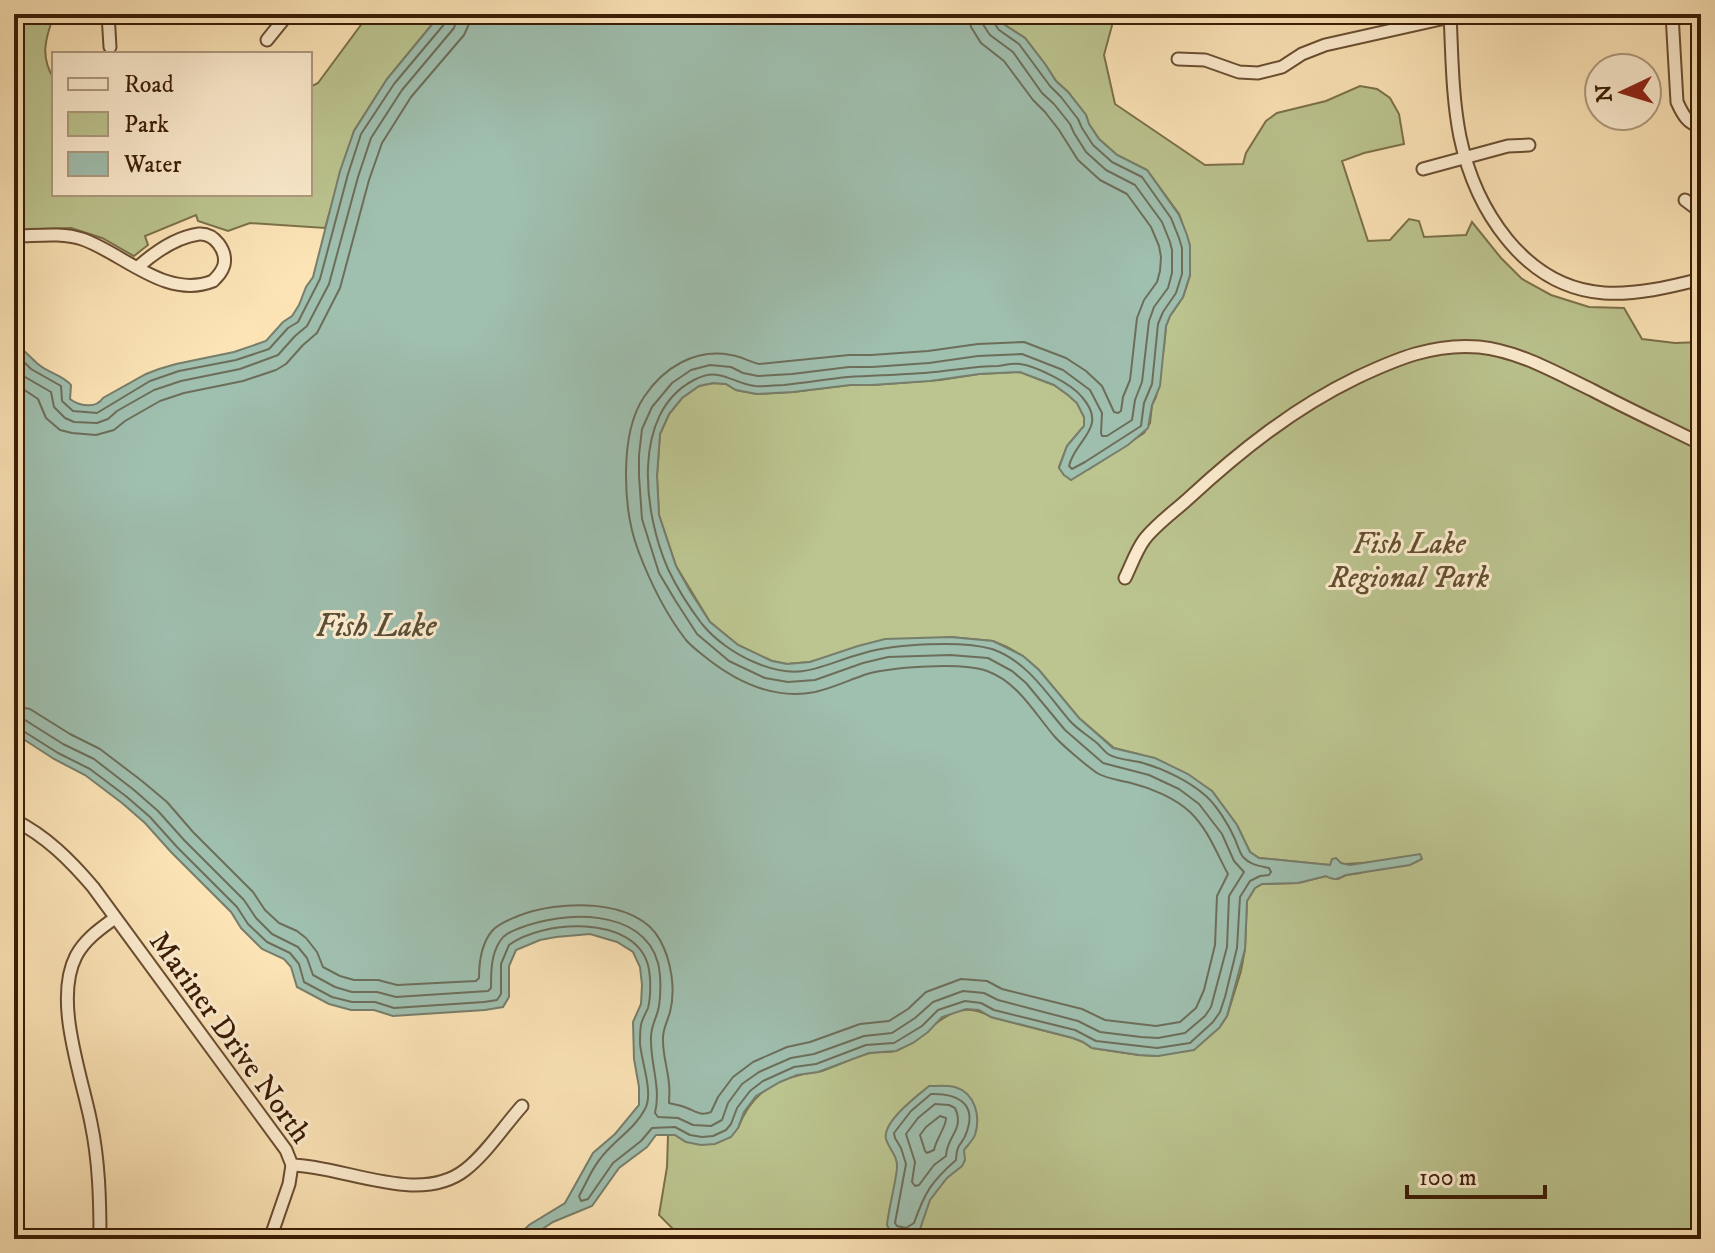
<svg xmlns="http://www.w3.org/2000/svg" width="1715" height="1253" viewBox="0 0 1715 1253" font-family="'IM FELL DW Pica',serif">
	<style>
		.green { fill: #bcc590; stroke: #7c714a; stroke-width: 2 }
		.water { fill: #9fbfaf; stroke: #777e6b; stroke-width: 2 }
		.lines { fill: none; stroke-linecap: round; stroke-linejoin: round }
		.shore { stroke: #6d6e5a; stroke-width: 2 }
		.minor-casing { stroke: #6b4f32; stroke-width: 15 }
		.minor { stroke: #fdedd0; stroke-width: 11 }
		.labels { text-anchor: middle; stroke-width: 6; stroke-linejoin: round; paint-order: stroke }
		.park-label { font-size: 30px; font-style: italic; fill: #624f2f; stroke: #fdedd0 }
		.street-label { font-size: 30px; fill: #3b1d05; stroke: #fdedd0 }
		.water-label { font-size: 32px; font-style: italic; fill: #594e38; stroke: #fdedd0 }
	</style>
	<rect width="100%" height="100%" fill="#fce4b7"/>
	<filter id="stains"><feTurbulence type="fractalNoise" baseFrequency=".0025" numOctaves="4"/><feColorMatrix values="0 0 0 0 .2 0 0 0 0 .09 0 0 0 0 .02 0 0 0 .5 -.17"/></filter>
	<radialGradient id="worn" r=".72"><stop offset=".6" stop-color="#630" stop-opacity="0"/><stop offset="1" stop-color="#630" stop-opacity=".3"/></radialGradient>
	<!-- green -->
	<g class="green">
		<path d="M 14,14 L 54,15 C 45,39 40,57 54,79 L 54,194 L 310,194 L 310,87 L 318,83 L 369,14 L 444,14 L 434,22 L 387,79 L 354,131 L 325,228 L 250,223 L 228,231 L 198,221 L 196,215 L 145,236 L 148,245 L 134,256 L 102,238 L 71,228 L 14,230 L 14,141 L 23,121 L 14,94 Z"/>
		<path d="M 997,14 L 1118,14 L 1114,18 L 1104,55 L 1115,104 L 1205,165 L 1243,164 L 1246,153 L 1266,121 L 1277,113 L 1326,101 L 1360,86 L 1377,89 L 1390,98 L 1399,114 L 1404,144 L 1364,153 L 1342,161 L 1368,241 L 1390,240 L 1409,219 L 1419,221 L 1424,237 L 1466,235 L 1472,222 L 1501,258 L 1522,279 L 1551,295 L 1589,307 L 1624,308 L 1642,339 L 1675,343 L 1701,342 L 1701,1239 L 697,1239 L 697,1234 L 679,1235 L 659,1215 L 667,1167 L 668,1135 L 675,1135 L 686,1142 L 738,1128 C 749,1099 768,1082 800,1075 C 806,1073 812,1073 818,1072 C 836,1067 852,1057 870,1053 C 878,1051 887,1053 895,1051 C 900,1050 906,1045 911,1042 C 938,1025 956,996 991,1017 L 1073,1038 L 1083,1042 L 1092,1048 L 1139,1055 L 1158,1056 L 1219,1028 L 1227,1016 L 1241,971 L 1245,949 L 1247,901 L 1255,888 L 1262,884 L 1298,883 L 1326,876 L 1338,879 L 1346,875 L 1360,873 L 1378,862 L 1330,865 L 1259,858 L 1250,852 L 1237,825 L 1212,791 L 1138,754 L 1114,748 L 1079,718 L 1039,670 L 1023,656 L 1007,647 L 993,641 L 950,637 L 826,658 L 810,662 L 787,664 L 772,661 L 738,645 L 710,622 L 676,566 L 659,515 L 657,476 L 660,434 L 669,414 L 682,398 L 699,386 L 713,383 L 726,384 L 736,390 L 757,394 L 793,392 L 850,385 L 872,385 L 940,380 L 979,374 L 1020,372 L 1054,385 L 1068,395 L 1077,403 L 1084,417 L 1084,426 L 1067,446 L 1059,467 L 1064,475 L 1089,469 L 1144,433 L 1150,423 L 1152,405 L 1156,397 L 1164,347 L 1166,326 L 1170,316 L 1183,297 L 1190,275 L 1190,246 L 1179,214 L 1147,170 L 1117,155 L 1099,139 L 1089,124 L 1086,115 L 1068,92 L 1056,81 L 1045,64 L 1025,38 L 1005,25 Z"/>
	</g>
	<!-- water -->
	<g class="water">
		<path d="M 444,14 L 997,14 L 1005,25 L 1025,38 L 1045,64 L 1056,81 L 1068,92 L 1086,115 L 1089,124 L 1099,139 L 1117,155 L 1147,170 L 1179,215 L 1187,235 L 1190,246 L 1190,275 L 1183,297 L 1170,316 L 1166,326 L 1160,386 L 1152,405 L 1148,428 L 1128,445 L 1071,480 L 1064,475 L 1059,468 L 1067,446 L 1084,426 L 1084,417 L 1077,403 L 1068,395 L 1054,385 L 1020,372 L 979,374 L 930,381 L 872,385 L 850,385 L 793,392 L 757,394 L 736,390 L 726,384 L 713,383 L 699,386 L 682,398 L 669,414 L 660,434 L 657,476 L 659,515 L 676,566 L 690,591 L 710,622 L 738,645 L 772,661 L 787,664 L 810,662 L 858,646 L 885,639 L 950,637 L 993,641 L 1023,656 L 1039,670 L 1079,718 L 1113,748 L 1155,758 L 1188,774 L 1212,791 L 1237,825 L 1250,852 L 1259,858 L 1330,865 L 1332,859 L 1336,858 L 1341,863 L 1350,865 L 1420,854 L 1422,859 L 1410,865 L 1346,875 C 1338,879 1333,881 1326,876 L 1298,883 L 1262,884 L 1255,888 L 1247,901 L 1245,949 L 1227,1016 L 1219,1028 L 1194,1050 L 1158,1056 L 1139,1055 L 1092,1048 L 1083,1042 L 1073,1038 L 991,1017 L 979,1010 L 966,1009 L 942,1017 L 928,1032 L 913,1043 L 896,1051 L 869,1053 L 818,1072 L 797,1075 L 780,1082 L 756,1096 L 744,1112 L 738,1128 L 731,1137 L 715,1144 L 701,1145 L 686,1142 L 675,1135 L 656,1135 L 647,1147 L 619,1168 L 592,1206 L 553,1222 L 538,1232 L 523,1231 L 529,1225 L 565,1203 L 593,1153 L 615,1134 L 639,1105 L 639,1087 L 634,1059 L 633,1022 L 641,1004 L 642,985 L 640,967 L 633,952 L 617,942 L 590,934 L 556,937 L 540,940 L 516,950 L 509,966 L 509,997 L 503,1007 L 485,1010 L 393,1016 L 374,1010 L 351,1010 L 329,1004 L 297,987 L 291,967 L 284,959 L 262,949 L 241,928 L 231,912 L 171,852 L 145,823 L 122,803 L 85,775 L 54,759 L 14,733 L 14,342 C 23,349 30,357 38,364 C 48,373 63,375 71,385 L 70,399 C 79,406 96,409 103,398 L 146,374 L 159,369 L 176,364 L 234,352 L 266,341 L 283,322 L 292,316 L 299,305 L 306,287 L 313,277 L 340,171 L 354,131 L 387,79 L 434,22 Z"/>
		<path d="M 929,1086 C 937,1086 947,1085 955,1087 C 975,1093 981,1116 975,1135 C 973,1140 968,1145 964,1150 L 965,1160 L 962,1166 L 947,1178 L 930,1200 L 920,1229 L 909,1236 L 890,1231 L 887,1225 C 889,1206 895,1187 897,1168 C 898,1156 889,1149 886,1139 C 882,1122 917,1096 929,1086 Z"/>
	</g>
	<g class="lines">
		<!-- shore -->
		<g class="shore">
			<path d="M 14,352 L 31,369 L 61,386 L 62,401 L 73,411 L 97,413 L 150,381 L 179,371 L 236,360 L 269,349 L 288,328 L 298,322 L 320,279 L 348,174 L 361,134 L 394,84 L 446,22 L 448,14"/>
			<path d="M 14,365 L 25,377 L 51,392 L 54,407 L 65,418 L 74,422 L 97,423 L 108,419 L 117,411 L 154,390 L 181,381 L 240,369 L 278,355 L 295,336 L 307,326 L 329,284 L 358,177 L 371,138 L 402,90 L 454,28 L 458,14"/>
			<path d="M 14,383 L 38,399 L 46,418 L 60,430 L 72,433 L 96,435 L 114,430 L 125,421 L 160,401 L 184,393 L 243,381 L 276,370 L 286,364 L 303,345 L 317,333 L 340,288 L 369,180 L 382,143 L 411,97 L 464,35 L 469,24 L 470,14"/>
			<path d="M 14,706 L 30,709 L 70,734 L 100,749 L 142,781 L 167,802 L 193,832 L 253,892 L 265,910 L 279,923 L 297,931 L 306,938 L 317,952 L 323,967 L 340,976 L 354,980 L 378,980 L 397,985 L 476,981 L 479,978 C 479,962 481,944 492,931 C 499,923 509,920 518,916 C 557,900 637,897 660,940 C 671,960 676,989 670,1012 C 667,1023 662,1030 663,1041 C 663,1056 668,1070 669,1084 C 670,1090 669,1097 669,1103 C 675,1105 681,1105 687,1108 C 697,1112 701,1116 711,1112 L 718,1097 L 733,1077 L 753,1062 L 787,1047 L 810,1042 L 860,1024 L 889,1021 L 908,1009 L 926,992 L 961,979 L 987,981 L 1002,989 L 1082,1009 L 1105,1020 L 1156,1026 L 1180,1022 L 1196,1008 L 1204,990 L 1215,945 L 1217,896 L 1228,874 C 1217,854 1208,829 1190,812 C 1175,798 1151,788 1131,783 C 1120,780 1107,779 1097,773 C 1087,766 1063,746 1055,737 C 1035,714 1018,682 987,671 C 961,662 893,667 867,674 C 849,680 833,688 815,692 C 774,700 736,682 704,656 C 698,651 691,646 686,640 C 665,613 650,582 638,550 C 623,510 619,434 644,397 C 663,368 695,348 731,355 C 741,356 749,362 759,364 L 849,355 L 871,355 L 928,351 L 978,344 L 1024,342 L 1066,358 L 1086,371 L 1102,386 L 1114,412 L 1118,413 L 1121,411 L 1123,397 L 1130,380 L 1137,318 L 1144,300 L 1157,282 L 1160,271 L 1161,257 L 1159,246 L 1151,227 L 1127,194 L 1100,180 L 1078,160 L 1059,130 L 1045,112 L 1033,100 L 1004,61 L 981,43 L 971,27 L 969,14"/>
			<path d="M 14,718 L 25,720 L 63,744 L 94,759 L 134,790 L 158,811 L 184,840 L 244,900 L 256,918 L 272,934 L 298,947 L 307,958 L 313,975 L 335,987 L 352,992 L 377,992 L 396,997 L 488,991 L 491,988 C 491,971 491,955 500,941 C 505,933 513,931 520,928 C 562,911 643,907 658,963 C 661,975 661,993 659,1006 C 657,1019 650,1025 651,1041 C 651,1066 661,1088 655,1113 L 658,1117 L 678,1118 L 693,1125 L 711,1126 L 722,1120 L 728,1103 L 742,1084 L 759,1072 L 791,1058 L 814,1054 L 864,1036 L 892,1033 L 915,1018 L 933,1002 L 963,991 L 984,993 L 998,1000 L 1078,1021 L 1100,1032 L 1141,1037 L 1158,1038 L 1185,1033 L 1205,1016 L 1211,1007 L 1227,947 L 1229,896 L 1244,872 L 1234,861 L 1222,834 L 1199,804 L 1179,789 L 1149,775 L 1103,763 L 1065,730 L 1026,683 L 1012,671 L 988,658 L 950,655 L 888,657 L 863,663 L 815,680 L 788,682 L 765,678 L 729,661 L 697,634 L 675,600 L 659,573 L 642,519 L 639,476 L 639,455 L 642,429 L 652,407 L 672,383 L 691,370 L 710,365 L 731,367 L 743,373 L 758,376 L 792,374 L 849,367 L 872,367 L 929,363 L 978,356 L 1022,354 L 1063,370 L 1090,390 L 1102,413 L 1101,433 L 1102,436 L 1107,436 L 1132,420 L 1135,400 L 1142,382 L 1149,321 L 1154,307 L 1168,288 L 1172,273 L 1172,250 L 1170,242 L 1162,222 L 1135,185 L 1106,170 L 1086,152 L 1074,133 L 1070,124 L 1054,104 L 1042,93 L 1013,52 L 990,35 L 982,23 L 981,14"/>
			<path d="M 14,728 L 20,729 L 58,753 L 90,769 L 127,797 L 150,817 L 177,847 L 237,907 L 248,924 L 267,942 L 290,953 L 299,964 L 304,982 L 332,997 L 352,1002 L 375,1002 L 394,1008 L 484,1002 L 497,1000 L 501,994 L 501,964 L 509,945 C 542,920 634,914 648,965 C 651,977 651,996 648,1008 C 646,1013 642,1019 641,1025 C 640,1030 640,1037 640,1043 C 641,1061 654,1093 645,1109 C 635,1129 613,1141 600,1159 C 591,1170 586,1184 579,1196 L 581,1201 L 588,1199 L 613,1163 L 641,1141 L 652,1128 L 675,1127 L 690,1135 L 702,1137 L 713,1136 L 726,1130 L 731,1124 L 737,1108 L 750,1091 L 763,1081 L 794,1067 L 816,1064 L 866,1045 L 894,1043 L 922,1026 L 938,1010 L 965,1001 L 981,1003 L 994,1010 L 1075,1030 L 1096,1041 L 1157,1048 L 1190,1043 L 1213,1022 L 1220,1012 L 1225,997 L 1237,948 L 1240,897 L 1250,881 L 1260,876 L 1269,875 L 1271,872 L 1269,868 C 1260,866 1250,865 1243,857 C 1239,852 1237,843 1234,837 C 1228,824 1217,806 1206,796 C 1189,781 1164,769 1143,763 C 1132,760 1117,760 1108,754 C 1104,751 1101,747 1098,744 C 1089,736 1078,730 1070,721 C 1047,694 1027,661 992,649 C 962,640 894,644 864,653 C 819,665 802,683 754,662 C 735,654 715,640 702,624 C 689,607 677,588 668,569 C 644,515 630,413 694,380 C 720,366 731,383 755,386 C 765,387 775,385 784,385 C 806,383 827,379 848,377 C 877,375 906,375 934,372 C 956,370 976,366 998,366 C 1005,365 1013,363 1020,364 C 1036,366 1072,384 1082,397 C 1109,428 1075,439 1069,466 L 1072,469 L 1085,462 L 1141,426 L 1144,403 L 1152,384 L 1158,324 L 1163,312 L 1176,293 L 1182,274 L 1182,248 L 1179,238 L 1171,218 L 1142,177 L 1112,162 L 1093,145 L 1082,128 L 1078,119 L 1061,97 L 1050,86 L 1019,44 L 999,30 L 992,20 L 991,14"/>
			<path d="M 931,1094 C 955,1093 977,1102 967,1131 C 963,1146 957,1140 956,1160 C 931,1182 925,1192 914,1223 L 906,1228 L 897,1226 L 895,1223 L 906,1164 L 901,1148 L 895,1138 L 894,1133 L 911,1111 Z"/>
			<path d="M 935,1104 L 949,1105 L 955,1108 C 965,1130 947,1135 946,1156 L 934,1165 L 919,1185 L 915,1186 L 912,1182 L 915,1162 L 906,1134 L 918,1118 Z"/>
			<path d="M 940,1116 L 946,1118 C 947,1125 936,1139 934,1150 L 927,1153 L 925,1151 L 920,1135 L 926,1127 Z"/>
		</g>
		<!-- minor casing -->
		<g class="minor-casing">
			<g id="minor">
				<path d="M 108,14 L 110,47"/>
				<path d="M 1450,14 C 1452,54 1452,97 1460,137 C 1475,208 1523,287 1604,293 C 1636,295 1670,287 1701,279"/>
				<path d="M 1672,14 L 1677,102 C 1683,115 1687,123 1701,127"/>
				<path d="M 267,40 L 288,14"/>
				<path d="M 1178,59 L 1205,60 L 1239,72 L 1258,73 L 1282,67 L 1302,54 L 1325,45 L 1450,17 L 1501,14"/>
				<path d="M 1423,169 L 1508,146 L 1529,145"/>
				<path d="M 1685,200 L 1701,212"/>
				<path d="M 14,236 C 36,236 61,232 82,239 C 123,253 166,300 213,281 C 218,276 222,272 224,265 C 227,251 215,233 199,234 C 176,237 155,252 138,267"/>
				<path d="M 1125,578 C 1131,566 1136,551 1144,540 C 1155,525 1175,511 1189,498 C 1240,451 1294,408 1356,378 C 1396,359 1434,343 1479,347 C 1519,351 1556,373 1592,390 C 1628,409 1665,426 1701,444"/>
				<path d="M 14,820 C 46,836 70,860 93,887 L 286,1150 L 292,1165 C 344,1166 419,1206 465,1170 C 486,1154 504,1126 522,1106"/>
				<path d="M 100,1239 C 100,1200 99,1161 91,1123 C 82,1076 53,1001 76,956 C 85,939 100,929 115,918"/>
				<path d="M 270,1239 L 289,1184 L 292,1165"/>
			</g>
		</g>
		<!-- minor -->
		<use href="#minor" class="minor"/>
	</g>
	<g class="labels">
		<!-- park labels -->
		<g class="park-label">
			<text x="1409" y="553">Fish Lake<tspan x="1409" dy="34">Regional Park</tspan></text>
		</g>
		<!-- street labels -->
		<g class="street-label">
			<text transform="translate(231 1037) rotate(54)" y="10">Mariner Drive North</text>
		</g>
		<!-- water labels -->
		<g class="water-label">
			<text x="376" y="636">Fish Lake</text>
		</g>
	</g>
	<!-- margin -->
	<rect width="1715" height="1253" fill="none" stroke="#fce4b7" stroke-width="48"/>
	<rect x="16" y="16" width="1683" height="1221" fill="none" stroke="#3b1d05" stroke-width="4"/>
	<rect x="24" y="24" width="1667" height="1205" fill="none" stroke="#3b1d05" stroke-width="2"/>
	<!-- legend -->
	<rect x="52" y="52" width="260" height="144" fill="#fdedd0" stroke="#af9a7f" stroke-width="2"/>
	<rect x="68" y="78" width="40" height="12" fill="#fdedd0" stroke="#af9a7f" stroke-width="2"/>
	<text x="124" y="92" font-size="24" fill="#3b1d05">Road</text>
	<rect x="68" y="112" width="40" height="24" fill="#bcc590" stroke="#af9a7f" stroke-width="2"/>
	<text x="124" y="132" font-size="24" fill="#3b1d05">Park</text>
	<rect x="68" y="152" width="40" height="24" fill="#9fbfaf" stroke="#af9a7f" stroke-width="2"/>
	<text x="124" y="172" font-size="24" fill="#3b1d05">Water</text>
	<!-- north arrow -->
	<g transform="translate(1623 92) rotate(266)"><circle r="38" fill="#fdedd0" stroke="#af9a7f" stroke-width="2"/>
	<path d="M0-6L14 30L0 20L-14 30Z" fill="#8f2418"/>
	<text y="-12" font-size="22" font-weight="bold" text-anchor="middle" fill="#3b1d05">N</text>
	</g>
	<!-- scale -->
	<path d="M1407 1185v12h138v-12" fill="none" stroke="#3b1d05" stroke-width="4"/>
	<text x="1419" y="1185" font-size="24" fill="#3b1d05" stroke="#fdedd0" stroke-width="6" paint-order="stroke">100 m</text>
	<rect width="100%" height="100%" filter="url(#stains)"/>
	<rect width="100%" height="100%" fill="url(#worn)"/>
</svg>
